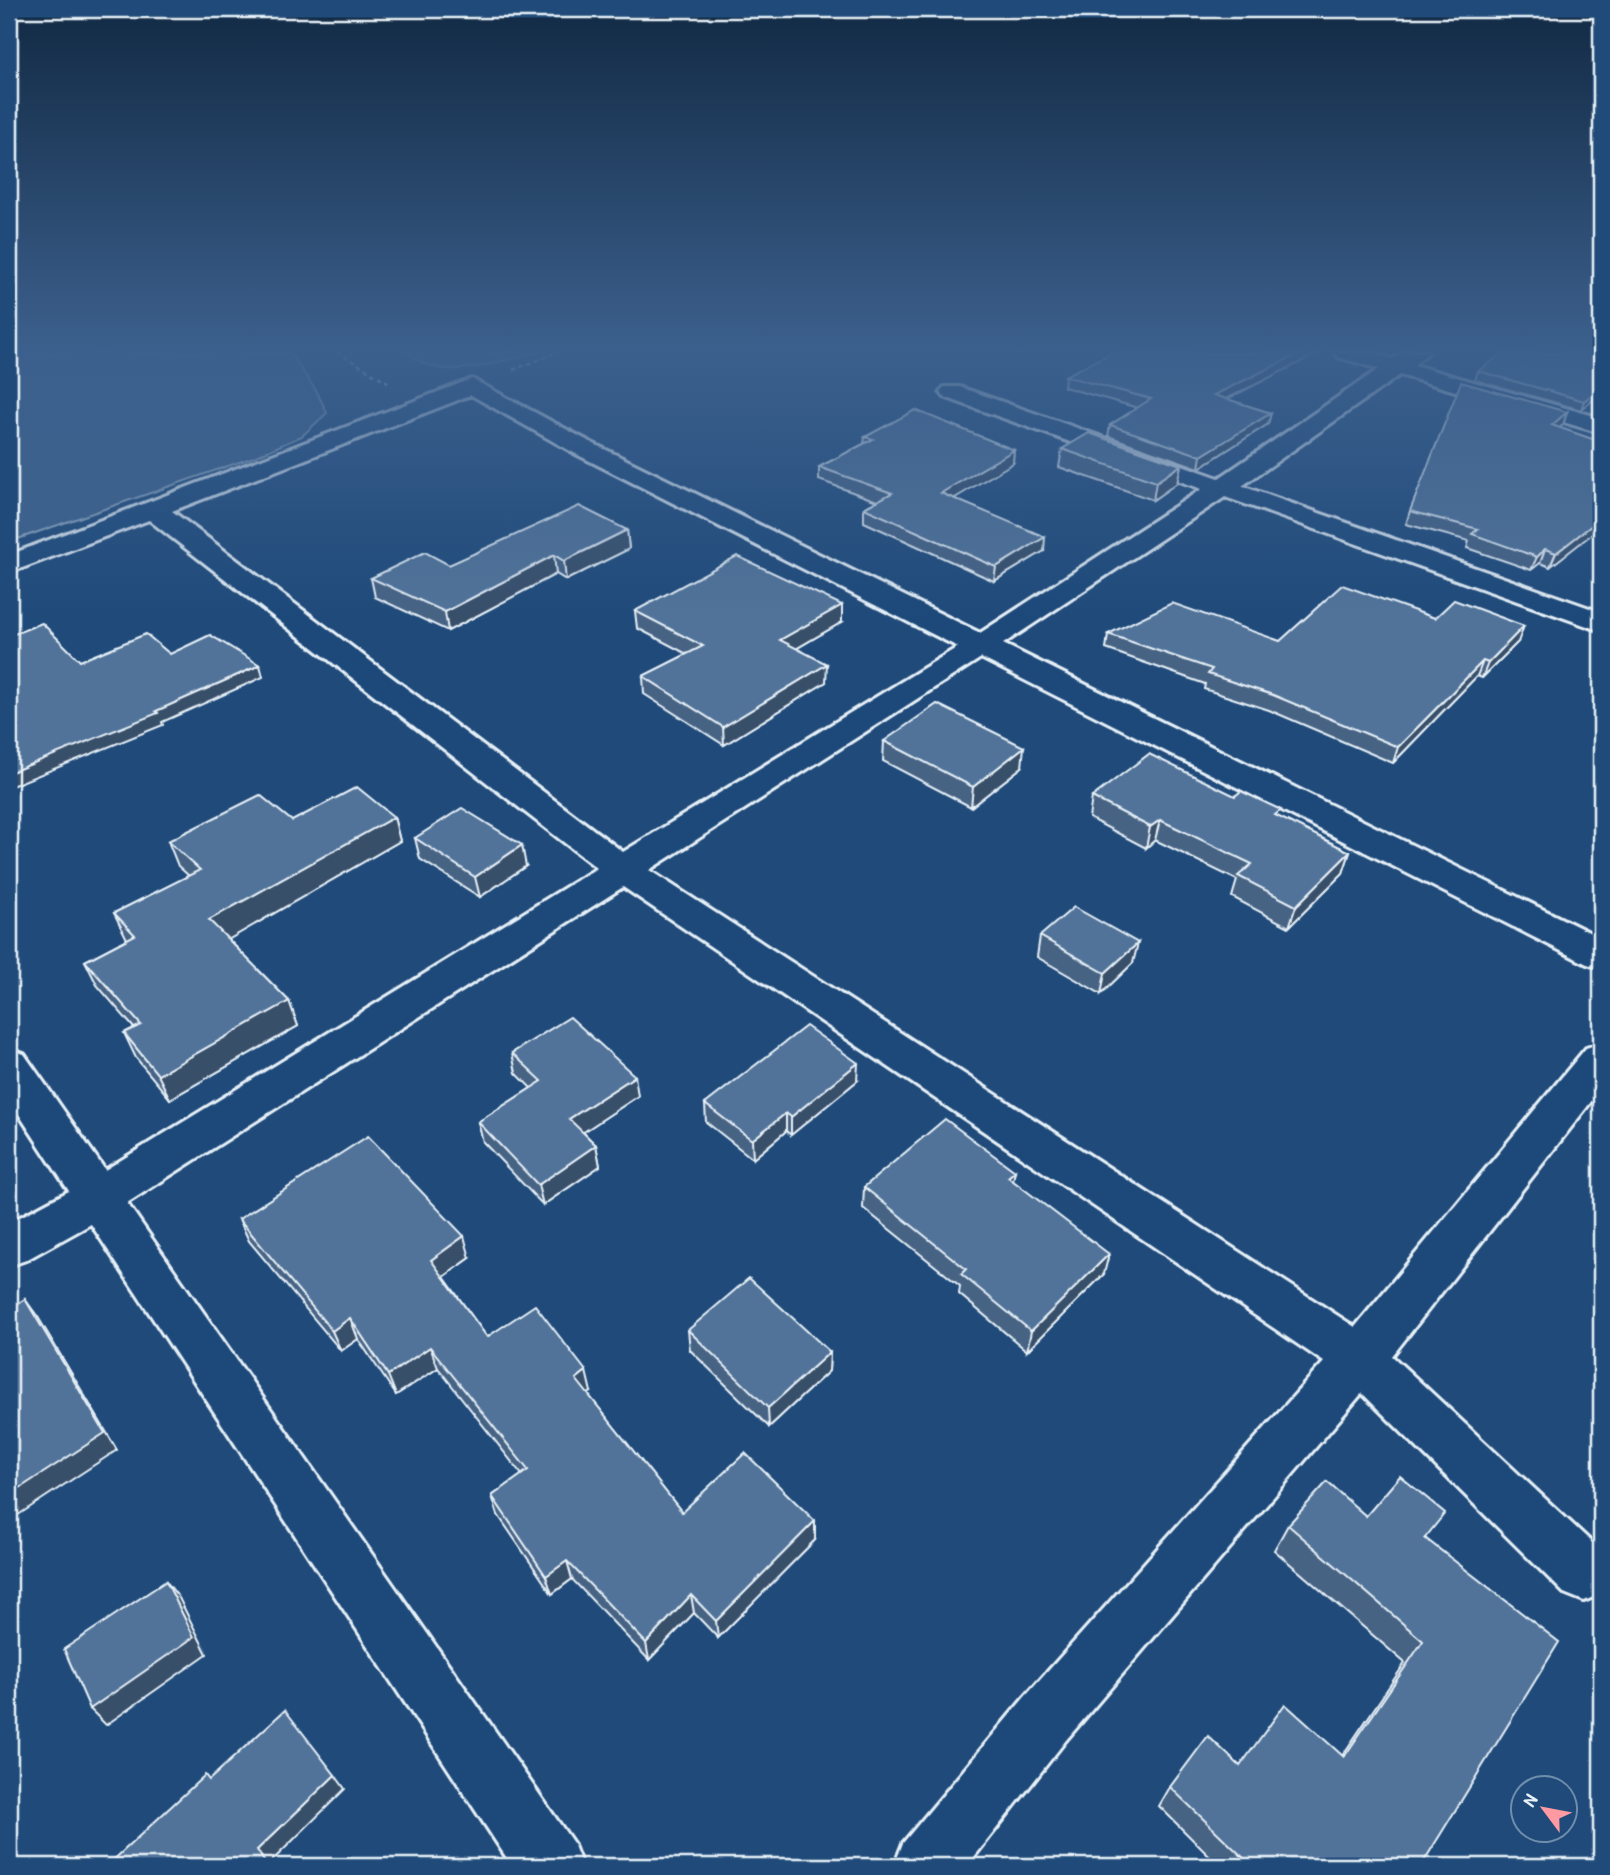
<svg xmlns="http://www.w3.org/2000/svg" width="1610" height="1875" viewBox="0 0 1610 1875" font-family="'Patrick Hand',sans-serif">
	<style>
		.green { fill: #3c628c; stroke: #92aac2; stroke-width: 2 }
		.lines { fill: none; stroke-linecap: round; stroke-linejoin: round }
		.minor-casing { stroke: #e8f1f8; stroke-width: 6 }
		.path { stroke: #e8f1f8; stroke-width: 2.5; stroke-dasharray: 4.5 3.5; stroke-linecap: butt }
		.minor { fill: #1f4a7a; fill-rule: evenodd }
		.wall { fill: #466384; stroke: #e8f1f8; stroke-width: 2 }
		.shaded-wall { fill: #39506b; stroke: #e8f1f8; stroke-width: 2 }
		.building { fill: #517399; stroke: #e8f1f8; stroke-width: 2 }
	</style>
	<rect width="100%" height="100%" fill="#1f4a7a"/>
	<filter id="ink" filterUnits="userSpaceOnUse"><feTurbulence type="fractalNoise" baseFrequency=".0143" numOctaves="2"/><feDisplacementMap in="SourceGraphic" scale="14" xChannelSelector="R" yChannelSelector="G"/><feConvolveMatrix kernelMatrix="1 2 1 2 8 2 1 2 1" color-interpolation-filters="sRGB"/></filter>
	<g filter="url(#ink)">
		<!-- green -->
		<g class="green">
			<path d="M 9,353 L 290,353 L 317,392 L 327,413 L 302,436 L 254,457 L 9,542 Z"/>
			<path d="M 408,353 L 536,353 C 495,361 444,385 408,353 Z"/>
		</g>
		<g class="lines">
			<!-- minor casing -->
			<g class="minor-casing">
				<path id="minor" d="M 1335,352 L 1372,352 L 1393,359 L 1403,352 L 1429,352 L 1414,365 L 1601,418 L 1601,433 L 1400,375 L 1242,486 L 1601,612 L 1601,631 L 1225,497 L 1003,644 L 1601,938 L 1601,968 L 1587,964 L 981,658 L 649,870 L 1355,1327 L 1586,1048 L 1601,1043 L 1601,1089 L 1392,1356 L 1601,1551 L 1601,1594 L 1584,1601 L 1564,1593 L 1362,1393 L 1066,1740 L 967,1866 L 894,1866 L 903,1843 L 1024,1698 L 1324,1362 L 623,887 L 127,1203 L 573,1843 L 582,1866 L 512,1866 L 91,1224 L 26,1260 L 9,1266 L 9,1223 L 69,1191 L 9,1099 L 9,1049 L 24,1054 L 105,1170 L 597,868 L 149,520 L 9,573 L 9,555 L 472,379 L 592,443 L 980,633 L 1202,489 L 944,397 L 940,392 L 944,387 L 960,387 L 1219,478 L 1379,369 L 1338,357 ZM 471,395 L 574,453 L 958,647 L 623,852 L 172,511 Z"/>
			</g>
			<!-- path -->
			<g class="path">
				<path d="M 337,352 L 388,382"/>
				<path d="M 513,370 L 558,352"/>
			</g>
			<!-- minor -->
			<use href="#minor" class="minor"/>
		</g>
		<!-- wall -->
		<g class="wall">
			<path d="M 1111,353 L 1319,353 L 1227,399 L 1271,413 L 1268,424 L 1199,468 L 1108,436 L 1110,425 L 1138,408 L 1064,387 L 1065,376 Z"/>
			<path d="M 1601,353 L 1601,393 L 1581,410 L 1475,380 L 1478,371 Z"/>
			<path d="M 1567,412 L 1563,425 L 1559,428 L 1601,442 L 1550,567 L 1540,563 L 1531,570 L 1467,548 L 1469,541 L 1406,524 L 1410,511 Z"/>
			<path d="M 865,437 L 1013,463 L 954,498 L 1044,551 L 994,581 L 864,522 L 864,508 L 877,501 L 819,480 L 819,467 L 864,444 Z"/>
			<path d="M 1062,449 L 1181,465 L 1177,483 L 1153,500 L 1059,467 Z"/>
			<path d="M 627,530 L 629,549 L 566,580 L 556,574 L 448,631 L 375,597 L 371,578 L 449,565 Z"/>
			<path d="M 635,611 L 842,622 L 796,649 L 826,682 L 724,745 L 644,694 L 643,676 L 687,654 L 637,628 Z"/>
			<path d="M 1435,618 L 1518,642 L 1482,678 L 1477,676 L 1393,763 L 1269,710 L 1204,689 L 1205,684 L 1106,649 L 1108,634 L 1280,641 Z"/>
			<path d="M 884,741 L 1022,767 L 971,807 L 883,761 Z"/>
			<path d="M 1092,797 L 1278,817 L 1350,852 L 1343,873 L 1289,927 L 1232,897 L 1237,880 L 1155,840 L 1146,848 L 1089,818 Z"/>
			<path d="M 394,817 L 400,841 L 228,939 L 289,1001 L 298,1026 L 170,1099 L 136,1058 L 124,1033 L 134,1028 L 97,985 L 85,961 L 127,939 L 114,913 L 189,876 L 178,866 L 168,841 L 292,821 Z"/>
			<path d="M 415,838 L 526,866 L 480,897 L 420,859 Z"/>
			<path d="M 1040,936 L 1133,963 L 1101,994 L 1037,957 Z"/>
			<path d="M 512,1053 L 638,1096 L 583,1132 L 596,1145 L 600,1166 L 543,1205 L 483,1142 L 478,1122 L 531,1088 L 516,1073 Z"/>
			<path d="M 857,1081 L 791,1135 L 786,1131 L 753,1159 L 706,1122 L 705,1104 Z"/>
			<path d="M 1013,1181 L 1104,1274 L 1027,1351 L 959,1294 L 960,1286 L 863,1208 L 864,1187 Z"/>
			<path d="M 239,1219 L 470,1258 L 444,1277 L 487,1337 L 591,1392 L 588,1394 L 682,1512 L 815,1540 L 718,1638 L 694,1613 L 649,1660 L 572,1579 L 552,1594 L 498,1515 L 492,1496 L 522,1475 L 438,1368 L 396,1395 L 358,1339 L 341,1351 L 249,1241 Z"/>
			<path d="M 688,1330 L 830,1352 L 829,1371 L 769,1427 L 690,1350 Z"/>
			<path d="M 1366,1516 L 1426,1539 L 1421,1866 L 1219,1866 L 1159,1806 L 1170,1787 L 1240,1766 L 1342,1756 L 1405,1663 L 1274,1550 L 1288,1525 Z"/>
		</g>
		<!-- shaded-wall -->
		<g class="shaded-wall">
			<path d="M 1300,353 L 1319,353 L 1212,406 L 1214,395 Z"/>
			<path d="M 1601,387 L 1601,393 L 1581,410 L 1584,401 Z"/>
			<path d="M 1567,412 L 1563,425 L 1547,438 L 1552,425 Z"/>
			<path d="M 1271,413 L 1268,424 L 1199,468 L 1201,456 Z"/>
			<path d="M 1014,450 L 1013,463 L 940,507 L 941,493 Z"/>
			<path d="M 1181,465 L 1177,483 L 1153,500 L 1156,482 Z"/>
			<path d="M 1601,518 L 1601,527 L 1550,567 L 1556,553 Z"/>
			<path d="M 627,530 L 629,549 L 566,580 L 564,561 Z"/>
			<path d="M 1045,537 L 1044,551 L 994,581 L 996,567 Z"/>
			<path d="M 1545,549 L 1540,563 L 1531,570 L 1537,557 Z"/>
			<path d="M 554,555 L 556,574 L 448,631 L 445,612 Z"/>
			<path d="M 842,605 L 842,622 L 780,658 L 780,640 Z"/>
			<path d="M 1524,626 L 1518,642 L 1482,678 L 1488,663 Z"/>
			<path d="M 1483,661 L 1477,676 L 1393,763 L 1398,747 Z"/>
			<path d="M 827,664 L 826,682 L 724,745 L 723,727 Z"/>
			<path d="M 260,665 L 263,677 L 162,722 L 163,725 L 9,787 L 9,773 L 156,711 Z"/>
			<path d="M 1024,747 L 1022,767 L 971,807 L 973,787 Z"/>
			<path d="M 394,817 L 400,841 L 219,945 L 209,920 Z"/>
			<path d="M 1160,820 L 1155,840 L 1146,848 L 1150,827 Z"/>
			<path d="M 522,845 L 526,866 L 480,897 L 475,877 Z"/>
			<path d="M 1350,852 L 1343,873 L 1289,927 L 1296,906 Z"/>
			<path d="M 1138,943 L 1133,963 L 1101,994 L 1105,973 Z"/>
			<path d="M 289,1001 L 298,1026 L 170,1099 L 158,1075 Z"/>
			<path d="M 858,1063 L 857,1081 L 791,1135 L 791,1117 Z"/>
			<path d="M 635,1076 L 638,1096 L 573,1139 L 569,1119 Z"/>
			<path d="M 786,1113 L 786,1131 L 753,1159 L 752,1140 Z"/>
			<path d="M 596,1145 L 600,1166 L 543,1205 L 538,1185 Z"/>
			<path d="M 1015,1171 L 1011,1191 L 1008,1177 Z"/>
			<path d="M 464,1236 L 470,1258 L 438,1281 L 431,1260 Z"/>
			<path d="M 1109,1254 L 1104,1274 L 1027,1351 L 1031,1331 Z"/>
			<path d="M 25,1299 L 38,1317 L 117,1450 L 9,1521 L 9,1495 Z"/>
			<path d="M 350,1318 L 358,1339 L 341,1351 L 332,1331 Z"/>
			<path d="M 430,1347 L 438,1368 L 396,1395 L 388,1375 Z"/>
			<path d="M 830,1352 L 829,1371 L 769,1427 L 768,1408 Z"/>
			<path d="M 586,1371 L 591,1392 L 581,1399 L 576,1379 Z"/>
			<path d="M 815,1521 L 815,1540 L 718,1638 L 716,1621 Z"/>
			<path d="M 567,1561 L 572,1579 L 552,1594 L 546,1576 Z"/>
			<path d="M 166,1581 L 179,1598 L 207,1654 L 106,1725 L 90,1709 Z"/>
			<path d="M 691,1595 L 694,1613 L 649,1660 L 646,1643 Z"/>
			<path d="M 335,1775 L 345,1789 L 270,1863 L 272,1866 L 267,1866 L 257,1850 Z"/>
		</g>
		<!-- building -->
		<g class="building">
			<path d="M 1111,353 L 1300,353 L 1214,395 L 1271,413 L 1201,456 L 1110,425 L 1151,399 L 1065,376 Z"/>
			<path d="M 1504,353 L 1601,353 L 1601,379 L 1599,380 L 1601,380 L 1601,387 L 1584,401 L 1478,371 Z"/>
			<path d="M 1461,382 L 1567,412 L 1552,425 L 1601,442 L 1601,518 L 1556,553 L 1545,549 L 1537,557 L 1472,534 L 1478,529 L 1410,511 Z"/>
			<path d="M 915,410 L 1014,450 L 941,493 L 1045,537 L 996,567 L 864,508 L 892,493 L 819,467 L 873,439 L 865,437 Z"/>
			<path d="M 1089,433 L 1181,465 L 1156,482 L 1062,449 Z"/>
			<path d="M 579,506 L 627,530 L 564,561 L 554,555 L 445,612 L 371,578 L 425,552 L 449,565 Z"/>
			<path d="M 737,556 L 842,605 L 780,640 L 827,664 L 723,727 L 643,676 L 703,646 L 635,611 Z"/>
			<path d="M 1342,585 L 1435,618 L 1454,600 L 1524,626 L 1488,663 L 1483,661 L 1398,747 L 1273,695 L 1208,674 L 1212,669 L 1108,634 L 1172,603 L 1280,641 Z"/>
			<path d="M 42,623 L 80,661 L 146,634 L 170,654 L 210,635 L 260,665 L 156,711 L 158,713 L 9,773 L 9,636 Z"/>
			<path d="M 937,704 L 1024,747 L 973,787 L 884,741 Z"/>
			<path d="M 1149,754 L 1235,796 L 1241,791 L 1281,810 L 1275,815 L 1350,852 L 1296,906 L 1238,876 L 1252,864 L 1160,820 L 1150,827 L 1092,797 Z"/>
			<path d="M 357,787 L 394,817 L 209,920 L 289,1001 L 158,1075 L 124,1033 L 141,1025 L 85,961 L 135,935 L 114,913 L 200,870 L 168,841 L 260,795 L 292,821 Z"/>
			<path d="M 462,808 L 522,845 L 475,877 L 415,838 Z"/>
			<path d="M 1074,907 L 1138,943 L 1105,973 L 1040,936 Z"/>
			<path d="M 570,1017 L 635,1076 L 569,1119 L 596,1145 L 538,1185 L 478,1122 L 542,1081 L 512,1053 Z"/>
			<path d="M 806,1026 L 858,1063 L 791,1117 L 786,1113 L 752,1140 L 705,1104 Z"/>
			<path d="M 945,1119 L 1015,1171 L 1008,1177 L 1109,1254 L 1031,1331 L 961,1274 L 966,1269 L 864,1187 Z"/>
			<path d="M 368,1136 L 464,1236 L 431,1260 L 487,1337 L 535,1305 L 586,1371 L 576,1379 L 682,1512 L 745,1453 L 815,1521 L 716,1621 L 691,1595 L 646,1643 L 567,1561 L 546,1576 L 492,1496 L 528,1470 L 430,1347 L 388,1375 L 350,1318 L 332,1331 L 239,1219 Z"/>
			<path d="M 749,1278 L 830,1352 L 768,1408 L 688,1330 Z"/>
			<path d="M 25,1299 L 105,1433 L 9,1495 L 9,1309 Z"/>
			<path d="M 1400,1476 L 1445,1513 L 1425,1538 L 1559,1642 L 1421,1866 L 1252,1866 L 1170,1787 L 1208,1736 L 1240,1766 L 1285,1704 L 1344,1757 L 1423,1641 L 1288,1525 L 1327,1482 L 1366,1516 Z"/>
			<path d="M 166,1581 L 194,1637 L 90,1709 L 64,1649 Z"/>
			<path d="M 285,1710 L 335,1775 L 257,1850 L 267,1866 L 107,1866 L 205,1775 L 209,1780 Z"/>
		</g>
	</g>
	<!-- sky -->
	<linearGradient id="sky" x2="0" y2="1"><stop stop-color="#112943"/><stop offset="0.57" stop-color="#3c608d"/><stop offset="1" stop-color="#3c608d" stop-opacity="0"/></linearGradient>
	<rect width="1610" height="615" fill="url(#sky)"/>
	<!-- margin -->
	<rect width="1610" height="1875" fill="none" stroke="#1f4a7a" stroke-width="35"/>
	<rect x="18" y="18" width="1575" height="1840" fill="none" stroke="#e8f1f8" stroke-width="2.5" filter="url(#ink)"/>
	<!-- north arrow -->
	<g transform="translate(1544 1809) rotate(302)"><circle r="33" fill="#1f4a7a" stroke="#6f8dac" stroke-width="2"/>
	<path d="M0-5L12 26L0 18L-12 26Z" fill="#ff9aa2"/>
	<text y="-10" font-size="19" font-weight="bold" text-anchor="middle" fill="#e8f1f8">N</text>
	</g>
</svg>
